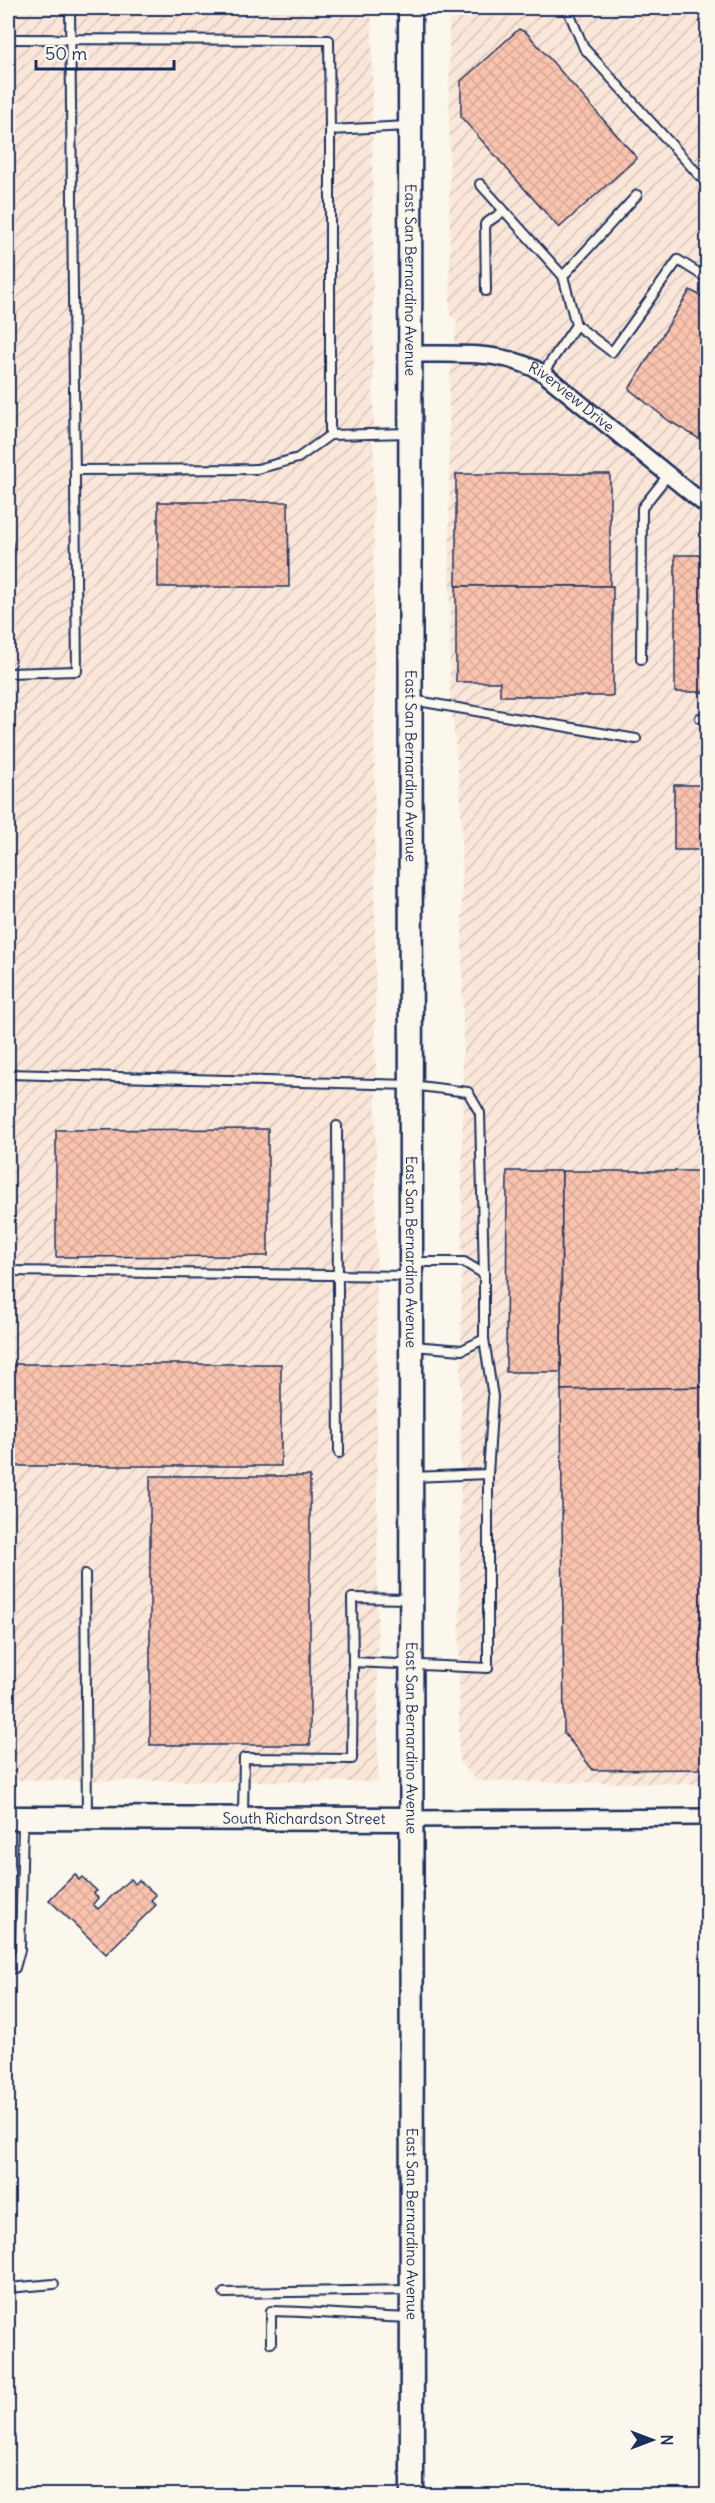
<svg xmlns="http://www.w3.org/2000/svg" width="715" height="2503" viewBox="0 0 715 2503" font-family="Delius,sans-serif">
	<style>
		.industrial { fill: url(#industrial-furrows) }
		.building { fill: url(#building-cross-hatch); stroke: #1b2f5e; stroke-width: 1.5 }
		.lines { fill: none; stroke-linecap: round; stroke-linejoin: round }
		.lane-casing { stroke: #1b2f5e; stroke-width: 12 }
		.street-casing { stroke: #1b2f5e; stroke-width: 20 }
		.secondary-casing { stroke: #1b2f5e; stroke-width: 27 }
		.lane { stroke: #fbf7ec; stroke-width: 8 }
		.street { stroke: #fbf7ec; stroke-width: 15 }
		.secondary { stroke: #fbf7ec; stroke-width: 22 }
		.labels { text-anchor: middle; stroke-width: 5; stroke-linejoin: round; paint-order: stroke }
		.street-label { font-size: 15px; fill: #1b2f5e; stroke: #fbf7ec }
	</style>
	<defs>
		<pattern id="industrial-furrows" width="10" height="10" patternUnits="userSpaceOnUse" patternTransform="scale(1.5)"><rect width="10" height="10" fill="#fbe7d9"/><path d="M-1 1l2-2M0 10L10 0M9 11l2-2" fill="none" stroke="#d7c6bd"/></pattern>
		<pattern id="building-cross-hatch" width="8" height="8" patternUnits="userSpaceOnUse" patternTransform="scale(1.5)"><rect width="8" height="8" fill="#fac3ae"/><path d="M0 0l8 8M0 8l8-8" fill="none" stroke="#d6a898"/></pattern>
	</defs>
	<rect width="100%" height="100%" fill="#fbf7ec"/>
	<filter id="ink" filterUnits="userSpaceOnUse"><feTurbulence type="fractalNoise" baseFrequency=".0167" numOctaves="2"/><feDisplacementMap in="SourceGraphic" scale="12" xChannelSelector="R" yChannelSelector="G"/><feConvolveMatrix kernelMatrix="1 2 1 2 8 2 1 2 1" color-interpolation-filters="sRGB"/></filter>
	<g filter="url(#ink)">
		<!-- industrial -->
		<g class="industrial">
			<path d="M 8,8 L 363,8 L 372,19 L 378,1782 L 8,1780 Z"/>
			<path d="M 461,8 L 592,10 L 707,8 L 707,1784 L 476,1781 L 459,1762 L 463,1028 L 461,800 L 450,690 L 449,384 L 457,323 L 450,315 L 449,21 Z"/>
		</g>
		<!-- building -->
		<g class="building">
			<path d="M 519,29 L 527,33 L 637,158 L 559,228 L 461,117 L 461,81 Z"/>
			<rect x="8" y="53" width="5" height="97"/>
			<path d="M 690,290 L 708,300 L 708,444 L 669,421 L 629,389 Z"/>
			<rect x="456" y="474" width="154" height="112"/>
			<path d="M 158,502 L 288,502 L 289,587 L 158,587 Z"/>
			<path d="M 8,543 L 13,543 L 12,640 L 8,640 Z"/>
			<rect x="675" y="555" width="33" height="137"/>
			<path d="M 456,586 L 613,586 L 613,696 L 500,696 L 500,682 L 456,682 Z"/>
			<rect x="674" y="785" width="34" height="65"/>
			<path d="M 268,1129 L 268,1256 L 56,1257 L 56,1130 Z"/>
			<path d="M 507,1171 L 562,1171 L 561,1372 L 506,1372 Z"/>
			<path d="M 562,1171 L 708,1171 L 708,1387 L 561,1390 Z"/>
			<rect x="8" y="1364" width="273" height="102"/>
			<path d="M 708,1387 L 708,1769 L 593,1770 L 564,1733 L 561,1390 Z"/>
			<rect x="150" y="1476" width="160" height="269"/>
			<path d="M 75,1874 L 79,1880 L 82,1877 L 97,1891 L 94,1893 L 98,1898 L 93,1904 L 98,1909 L 130,1879 L 135,1884 L 139,1880 L 156,1895 L 151,1900 L 156,1905 L 106,1954 L 49,1900 Z"/>
		</g>
		<g class="lines">
			<!-- lane casing -->
			<g class="lane-casing">
				<g id="lane">
					<path d="M 567,8 L 584,48 L 708,185"/>
					<path d="M 8,39 L 329,40 L 330,130 L 408,126"/>
					<path d="M 330,130 L 330,435"/>
					<path d="M 480,184 L 563,276 L 576,325 L 543,373"/>
					<path d="M 563,276 L 637,195"/>
					<path d="M 486,291 L 485,224 L 504,211"/>
					<path d="M 576,325 L 612,352 L 678,260 L 708,279"/>
					<path d="M 75,470 L 257,469 L 298,458 L 330,435 L 409,433"/>
					<path d="M 641,659 L 642,508 L 668,475"/>
					<path d="M 8,673 L 77,671 L 70,8"/>
					<path d="M 412,700 L 636,739"/>
					<path d="M 700,718 L 708,718"/>
					<path d="M 8,1074 L 411,1085 L 468,1092 L 480,1113 L 484,1274"/>
					<path d="M 337,1126 L 339,1453"/>
					<path d="M 8,1271 L 410,1276"/>
					<path d="M 413,1346 L 462,1350 L 484,1339"/>
					<path d="M 412,1477 L 488,1474 L 493,1397 L 484,1339 L 484,1274 L 464,1262 L 413,1262"/>
					<path d="M 85,1574 L 87,1817"/>
					<path d="M 353,1662 L 352,1598 L 410,1599"/>
					<path d="M 243,1816 L 244,1758 L 352,1759 L 353,1662 L 488,1668 L 488,1474"/>
					<path d="M 8,1969 L 15,1968 L 20,1950 L 23,1822"/>
					<path d="M 8,2288 L 54,2284"/>
					<path d="M 224,2293 L 410,2290"/>
					<path d="M 271,2343 L 271,2311 C 318,2312 363,2316 410,2318"/>
				</g>
			</g>
			<!-- street casing -->
			<g class="street-casing">
				<g id="street">
					<path id="s1" d="M 411,354 C 458,355 501,349 543,373 L 708,507"/>
					<path d="M 411,1819 L 708,1817"/>
				</g>
			</g>
			<!-- secondary casing -->
			<g class="secondary-casing">
				<g id="secondary">
					<path id="s2" d="M 410,8 L 412,2496"/>
					<path id="s3" d="M 8,1818 L 411,1819"/>
				</g>
			</g>
			<!-- lane -->
			<use href="#lane" class="lane"/>
			<!-- street -->
			<use href="#street" class="street"/>
			<!-- secondary -->
			<use href="#secondary" class="secondary"/>
		</g>
	</g>
	<g class="labels">
		<!-- street labels -->
		<g class="street-label">
			<text dy="5" stroke="none"><textPath href="#s2" startOffset="272">East San Bernardino Avenue</textPath></text>
			<text dy="5" stroke="none"><textPath href="#s1" startOffset="172">Riverview Drive</textPath></text>
			<text dy="5" stroke="none"><textPath href="#s2" startOffset="758">East San Bernardino Avenue</textPath></text>
			<text dy="5" stroke="none"><textPath href="#s2" startOffset="1244">East San Bernardino Avenue</textPath></text>
			<text dy="5" stroke="none"><textPath href="#s2" startOffset="1730">East San Bernardino Avenue</textPath></text>
			<text dy="5" stroke="none"><textPath href="#s3" startOffset="296">South Richardson Street</textPath></text>
			<text dy="5" stroke="none"><textPath href="#s2" startOffset="2216">East San Bernardino Avenue</textPath></text>
		</g>
	</g>
	<!-- margin -->
	<rect width="715" height="2503" fill="none" stroke="#fbf7ec" stroke-width="30"/>
	<rect x="15" y="15" width="685" height="2473" fill="none" stroke="#1b2f5e" stroke-width="2" filter="url(#ink)"/>
	<!-- north arrow -->
	<g transform="translate(652 2440) rotate(90)" stroke="#fbf7ec" stroke-width="4.5" paint-order="stroke">
	<path d="M0-4.5L10 22L0 15L-10 22Z" fill="#1b2f5e"/>
	<text y="-9" font-size="16" font-weight="bold" text-anchor="middle" fill="#1b2f5e">N</text>
	</g>
	<!-- scale -->
	<path d="M36 60v9h138v-9" fill="none" stroke="#1b2f5e" stroke-width="3"/>
	<text x="45" y="60" font-size="18" fill="#1b2f5e" stroke="#fbf7ec" stroke-width="4.5" paint-order="stroke">50 m</text>
</svg>
